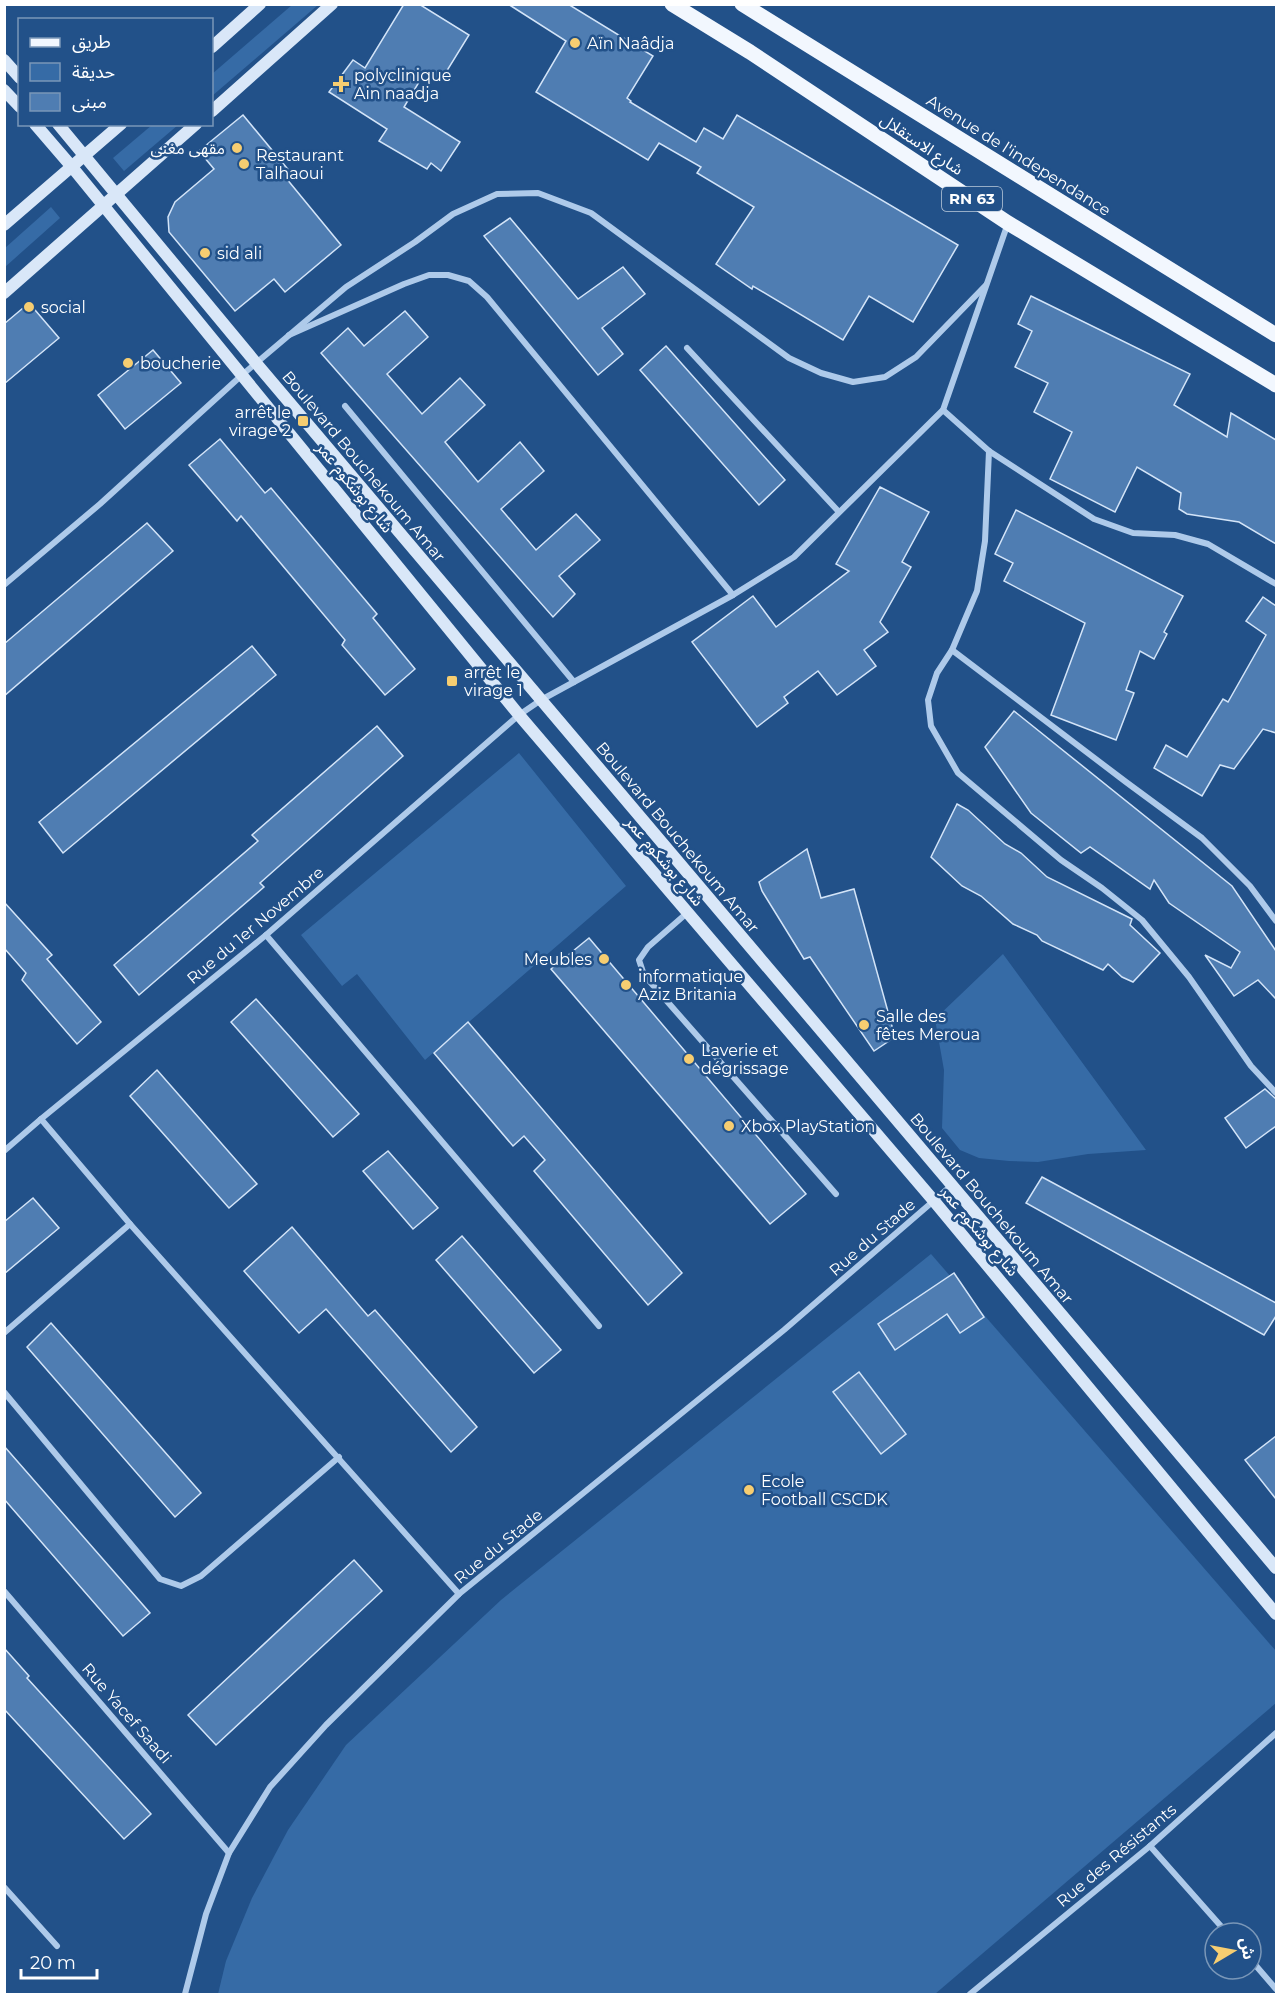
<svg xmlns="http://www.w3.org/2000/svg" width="1281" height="1999" viewBox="0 0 1281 1999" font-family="Montserrat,'Noto Sans Arabic',sans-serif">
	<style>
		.green { fill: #366ba6 }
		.building { fill: #4f7db2; stroke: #d3e4f8; stroke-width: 1.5 }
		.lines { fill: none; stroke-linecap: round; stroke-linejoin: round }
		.street { stroke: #aecaea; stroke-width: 6 }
		.secondary { stroke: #d9e7f8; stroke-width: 12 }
		.primary { stroke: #f2f7fe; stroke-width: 15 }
		.poi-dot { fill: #f6cd71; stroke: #225189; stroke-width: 2 }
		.labels { text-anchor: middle; stroke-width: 5; stroke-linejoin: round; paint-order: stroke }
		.shield { fill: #225189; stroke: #bdcbdc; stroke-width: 1.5 }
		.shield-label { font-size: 15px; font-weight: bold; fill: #fff }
		.poi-label { font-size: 16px; fill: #fff; stroke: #225189; text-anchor: start }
		.street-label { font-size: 16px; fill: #fff; stroke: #225189 }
	</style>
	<rect width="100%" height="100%" fill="#225189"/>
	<!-- green -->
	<g class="green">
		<path d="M 292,5 L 318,5 L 212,96 L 212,74 Z"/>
		<path d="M 152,125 L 178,125 L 124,171 L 113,158 Z"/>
		<path d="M 51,207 L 60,218 L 5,267 L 5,248 Z"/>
		<path d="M 519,753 L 626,886 L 425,1060 L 357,974 L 342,986 L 301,935 Z"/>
		<path d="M 1003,954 L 1146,1150 L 1088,1154 L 1038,1162 L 1009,1161 L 979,1158 L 960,1150 L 942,1128 L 944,1070 L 935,1019 Z"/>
		<path d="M 931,1254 L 1276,1651 L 1276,1703 L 935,1994 L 218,1994 L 226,1961 L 252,1898 L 288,1830 L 346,1745 L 501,1600 Z"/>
	</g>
	<!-- building -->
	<g class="building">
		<path d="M 404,4 L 419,4 L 469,35 L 440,82 L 425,72 L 404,107 L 460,142 L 441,171 L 431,163 L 427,169 L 379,141 L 387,129 L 329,92 L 353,60 L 365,68 Z"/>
		<path d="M 508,4 L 568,4 L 653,56 L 627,98 L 631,101 L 630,102 L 696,142 L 704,128 L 723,139 L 737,115 L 958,245 L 913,322 L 869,296 L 843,340 L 753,286 L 752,289 L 716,264 L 754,207 L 697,173 L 701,167 L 659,143 L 648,160 L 536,92 L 566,41 Z"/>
		<path d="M 243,115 L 291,173 L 286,178 L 341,245 L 285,292 L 274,279 L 235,311 L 169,232 L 168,217 L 175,202 L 214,169 L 199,151 Z"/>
		<path d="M 510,218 L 578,299 L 623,267 L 645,294 L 602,328 L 623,354 L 598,375 L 484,236 Z"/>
		<path d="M 1031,296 L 1190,374 L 1174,405 L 1227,437 L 1231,413 L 1276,440 L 1276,544 L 1239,522 L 1187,514 L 1179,509 L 1181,493 L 1137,467 L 1115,512 L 1050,479 L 1072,432 L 1034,412 L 1048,383 L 1015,367 L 1032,331 L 1018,324 Z"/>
		<path d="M 29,303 L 59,338 L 4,384 L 4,324 Z"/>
		<path d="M 405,311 L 428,337 L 387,374 L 422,414 L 460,378 L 485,405 L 445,442 L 478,482 L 520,442 L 544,471 L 501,509 L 536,550 L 576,514 L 600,540 L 559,576 L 575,594 L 553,617 L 321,353 L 348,328 L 364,346 Z"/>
		<path d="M 666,346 L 785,480 L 759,505 L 640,370 Z"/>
		<path d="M 153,350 L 181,383 L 125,429 L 98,395 Z"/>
		<path d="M 220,439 L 265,493 L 271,488 L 377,614 L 373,618 L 415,669 L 385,695 L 342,645 L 345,640 L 241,516 L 237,521 L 189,465 Z"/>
		<path d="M 880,487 L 929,512 L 902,562 L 911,567 L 880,622 L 888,632 L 864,650 L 876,666 L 837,695 L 818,671 L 784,697 L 788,703 L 757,727 L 692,642 L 753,596 L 776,627 L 849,571 L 836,564 Z"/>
		<path d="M 1016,510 L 1183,596 L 1164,632 L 1167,634 L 1154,659 L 1140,651 L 1126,690 L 1134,693 L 1116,740 L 1051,715 L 1085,623 L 1004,581 L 1013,563 L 995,554 Z"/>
		<path d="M 147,523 L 173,551 L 4,696 L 4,644 Z"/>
		<path d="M 1263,597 L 1276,606 L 1276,733 L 1263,729 L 1234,769 L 1220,765 L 1202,796 L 1154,768 L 1166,745 L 1187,757 L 1223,699 L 1228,702 L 1266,635 L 1246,621 Z"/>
		<path d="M 252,646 L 276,675 L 63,853 L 39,822 Z"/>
		<path d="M 1014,711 L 1232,886 L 1276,951 L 1276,999 L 1258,980 L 1234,996 L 1205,955 L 1231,968 L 1240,952 L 1169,903 L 1154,880 L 1150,889 L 1090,847 L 1081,853 L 1031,813 L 985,747 Z"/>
		<path d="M 377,726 L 403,756 L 260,883 L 264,887 L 139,995 L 114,965 L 258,841 L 252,835 Z"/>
		<path d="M 957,804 L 968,810 L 1005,844 L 1021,853 L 1047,877 L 1132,919 L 1130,925 L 1160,953 L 1133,982 L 1122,977 L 1108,964 L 1103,970 L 1042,941 L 1037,935 L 1013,924 L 981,896 L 962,886 L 931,857 Z"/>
		<path d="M 807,849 L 821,898 L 854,889 L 895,1037 L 874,1051 L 810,957 L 804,959 L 762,891 L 759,882 Z"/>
		<path d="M 4,902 L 52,955 L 47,959 L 101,1022 L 77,1044 L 22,980 L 26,973 L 4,948 Z"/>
		<path d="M 589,938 L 806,1194 L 770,1224 L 551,969 Z"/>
		<path d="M 256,999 L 359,1114 L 333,1137 L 231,1022 Z"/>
		<path d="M 468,1022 L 682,1273 L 648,1305 L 534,1171 L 545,1160 L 524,1136 L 513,1146 L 434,1053 Z"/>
		<path d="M 157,1070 L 257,1184 L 229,1208 L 130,1096 Z"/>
		<path d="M 1265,1089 L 1276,1099 L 1276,1126 L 1246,1148 L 1225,1118 Z"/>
		<path d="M 388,1151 L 438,1208 L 413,1229 L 363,1171 Z"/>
		<path d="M 1042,1177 L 1276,1303 L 1276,1316 L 1264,1335 L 1026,1203 Z"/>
		<path d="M 33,1198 L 59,1228 L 4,1274 L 4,1222 Z"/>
		<path d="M 292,1227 L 368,1316 L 375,1310 L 477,1427 L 451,1452 L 326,1309 L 299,1333 L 244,1271 Z"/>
		<path d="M 462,1236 L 561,1350 L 534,1373 L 436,1260 Z"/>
		<path d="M 954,1273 L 984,1317 L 960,1333 L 947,1314 L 895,1350 L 878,1324 Z"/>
		<path d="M 51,1323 L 201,1493 L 175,1517 L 27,1347 Z"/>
		<path d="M 859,1372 L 906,1434 L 881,1454 L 833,1392 Z"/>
		<path d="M 1276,1436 L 1276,1499 L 1245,1460 Z"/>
		<path d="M 4,1446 L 150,1613 L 123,1636 L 4,1499 Z"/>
		<path d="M 354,1560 L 382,1591 L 216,1745 L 188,1715 Z"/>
		<path d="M 4,1648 L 29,1676 L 27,1678 L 151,1814 L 124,1839 L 4,1709 Z"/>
	</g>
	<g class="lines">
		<!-- street -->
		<g class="street">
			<path d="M 687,348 L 839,512"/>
			<path d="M 345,406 L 574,682"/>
			<path d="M 943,410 L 989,451 L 1094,519 L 1133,533 L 1175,535 L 1208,544 L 1276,584"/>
			<path d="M 989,451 L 985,541 L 977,591 L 952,650 L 937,673 L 928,700 L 931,726 L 958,773 L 1061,860 L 1102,888 L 1142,920 L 1189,977 L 1251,1066 L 1276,1093"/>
			<path d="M 4,585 L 100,504 L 242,375 L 346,287 L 415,242 L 453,214 L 497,194 L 538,193 L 591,213 L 789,358 L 821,373 L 853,382 L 885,377 L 916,357 L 986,285"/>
			<path d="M 733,595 L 794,557 L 943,410 L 1008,223"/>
			<path d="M 952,650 L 1126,782 L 1202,838 L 1250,886 L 1276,921"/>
			<path d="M 687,913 L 648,947 L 639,960 L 644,975 L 836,1194"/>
			<path d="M 266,935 L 599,1326"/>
			<path d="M 41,1119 L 130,1224 L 459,1594"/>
			<path d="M 4,1151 L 41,1119 L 266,935 L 519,715 L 541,700 L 733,595 L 487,297 L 469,281 L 448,275 L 429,275 L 404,284 L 289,335"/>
			<path d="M 4,1333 L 130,1224"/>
			<path d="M 4,1392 L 160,1579 L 181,1586 L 201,1576 L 339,1457"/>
			<path d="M 4,1591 L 229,1853"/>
			<path d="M 1150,1846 L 1227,1933"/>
			<path d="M 4,1887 L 57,1946"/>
			<path d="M 1251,1960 L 1276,1989"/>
			<path d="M 185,1994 L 206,1914 L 229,1853 L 270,1787 L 326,1725 L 459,1594 L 784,1330 L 952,1185"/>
			<path d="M 970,1994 L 1150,1846 L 1276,1733"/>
		</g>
		<!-- secondary -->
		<g class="secondary">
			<path d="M 212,47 L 260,4"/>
			<path d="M 4,60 L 20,78"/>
			<path d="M 4,90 L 20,107"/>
			<path d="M 212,111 L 332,4"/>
			<path d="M 35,124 L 72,167 L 519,715 L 934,1201 L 1276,1614"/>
			<path d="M 58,124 L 256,363 L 1276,1568"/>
			<path d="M 4,225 L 121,124"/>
			<path d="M 4,293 L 196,124"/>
		</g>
		<!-- primary -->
		<g class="primary">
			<path d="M 672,4 L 750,52 L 1008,223 L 1276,385"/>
			<path d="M 742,4 L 1276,335"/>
		</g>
	</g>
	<!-- markers -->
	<g class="poi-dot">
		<circle cx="575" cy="43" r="6"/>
		<path d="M338 75h6v6h6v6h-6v6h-6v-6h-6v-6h6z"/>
		<circle cx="237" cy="148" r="6"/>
		<circle cx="244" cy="164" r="6"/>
		<circle cx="205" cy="253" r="6"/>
		<circle cx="29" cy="307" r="6"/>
		<circle cx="128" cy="363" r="6"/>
		<rect x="297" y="415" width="12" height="12" rx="3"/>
		<rect x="446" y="675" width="12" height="12" rx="3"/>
		<circle cx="604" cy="959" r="6"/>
		<circle cx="626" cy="985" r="6"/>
		<circle cx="864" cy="1025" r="6"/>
		<circle cx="689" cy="1059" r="6"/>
		<circle cx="729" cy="1126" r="6"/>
		<circle cx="749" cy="1490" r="6"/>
	</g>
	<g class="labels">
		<!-- shield labels -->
		<rect class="shield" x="942" y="187" width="60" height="24" rx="4.5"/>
		<g class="shield-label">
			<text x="972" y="204">RN 63</text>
		</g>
		<!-- poi labels -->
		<g class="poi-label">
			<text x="587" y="49">Aïn Naâdja</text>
			<text x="354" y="81">polyclinique<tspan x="354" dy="18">Ain naadja</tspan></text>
			<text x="225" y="154" text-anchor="end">مقهى مغنى</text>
			<text x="256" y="161">Restaurant<tspan x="256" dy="18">Talhaoui</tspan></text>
			<text x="217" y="259">sid ali</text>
			<text x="41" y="313">social</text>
			<text x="140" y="369">boucherie</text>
			<text x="291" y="418" text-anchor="end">arrêt le<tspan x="291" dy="18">virage 2</tspan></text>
			<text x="464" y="678">arrêt le<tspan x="464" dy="18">virage 1</tspan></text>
			<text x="592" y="965" text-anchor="end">Meubles</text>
			<text x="638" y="982">informatique<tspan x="638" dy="18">Aziz Britania</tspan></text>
			<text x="876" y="1022">Salle des<tspan x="876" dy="18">fêtes Meroua</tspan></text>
			<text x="701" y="1056">Laverie et<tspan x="701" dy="18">dégrissage</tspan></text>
			<text x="741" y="1132">Xbox PlayStation</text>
			<text x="761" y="1487">Ecole<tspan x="761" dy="18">Football CSCDK</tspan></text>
		</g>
		<!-- street labels -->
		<g class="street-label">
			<text transform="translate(922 144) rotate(34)" y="6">شارع الاستقلال</text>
			<text transform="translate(1019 155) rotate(32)" y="6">Avenue de l'independance</text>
			<text transform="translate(364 466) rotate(50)" y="6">Boulevard Bouchekoum Amar</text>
			<text transform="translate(355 487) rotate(51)" y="6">شارع بوشكوم عمر</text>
			<text transform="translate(678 837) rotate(50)" y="6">Boulevard Bouchekoum Amar</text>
			<text transform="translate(665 861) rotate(50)" y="6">شارع بوشكوم عمر</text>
			<text transform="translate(255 925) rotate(-40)" y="6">Rue du 1er Novembre</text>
			<text transform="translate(992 1208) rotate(50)" y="6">Boulevard Bouchekoum Amar</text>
			<text transform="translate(980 1231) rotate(50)" y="6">شارع بوشكوم عمر</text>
			<text transform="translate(872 1237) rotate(-41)" y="6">Rue du Stade</text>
			<text transform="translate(498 1546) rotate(-39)" y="6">Rue du Stade</text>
			<text transform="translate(127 1713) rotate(49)" y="6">Rue Yacef Saadi</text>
			<text transform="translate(1116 1855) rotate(-40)" y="6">Rue des Résistants</text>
		</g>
	</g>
	<!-- border -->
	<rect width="1281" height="1999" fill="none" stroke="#ffffff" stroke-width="12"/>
	<!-- legend -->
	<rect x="18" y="18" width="195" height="108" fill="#225189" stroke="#7a97b8" stroke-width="1.5"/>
	<rect x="30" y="38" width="30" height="9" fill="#f2f7fe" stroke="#7a97b8" stroke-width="1.5"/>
	<text x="72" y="48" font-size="18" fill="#ffffff">طريق</text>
	<rect x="30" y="63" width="30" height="18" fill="#366ba6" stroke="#7a97b8" stroke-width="1.5"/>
	<text x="72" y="78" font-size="18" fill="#ffffff">حديقة</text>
	<rect x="30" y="93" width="30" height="18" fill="#4f7db2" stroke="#7a97b8" stroke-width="1.5"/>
	<text x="72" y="108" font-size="18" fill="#ffffff">مبنى</text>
	<!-- north arrow -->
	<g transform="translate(1233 1951) rotate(80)"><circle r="28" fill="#225189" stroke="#7a97b8" stroke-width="1.5"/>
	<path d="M0-4.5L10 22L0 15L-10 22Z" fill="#f6cd71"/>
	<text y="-9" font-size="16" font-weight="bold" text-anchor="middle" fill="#ffffff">ش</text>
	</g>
	<!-- scale -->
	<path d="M21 1969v9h76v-9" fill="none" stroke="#ffffff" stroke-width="3"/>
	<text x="30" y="1969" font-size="18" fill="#ffffff" stroke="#225189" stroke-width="4.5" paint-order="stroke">20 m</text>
</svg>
